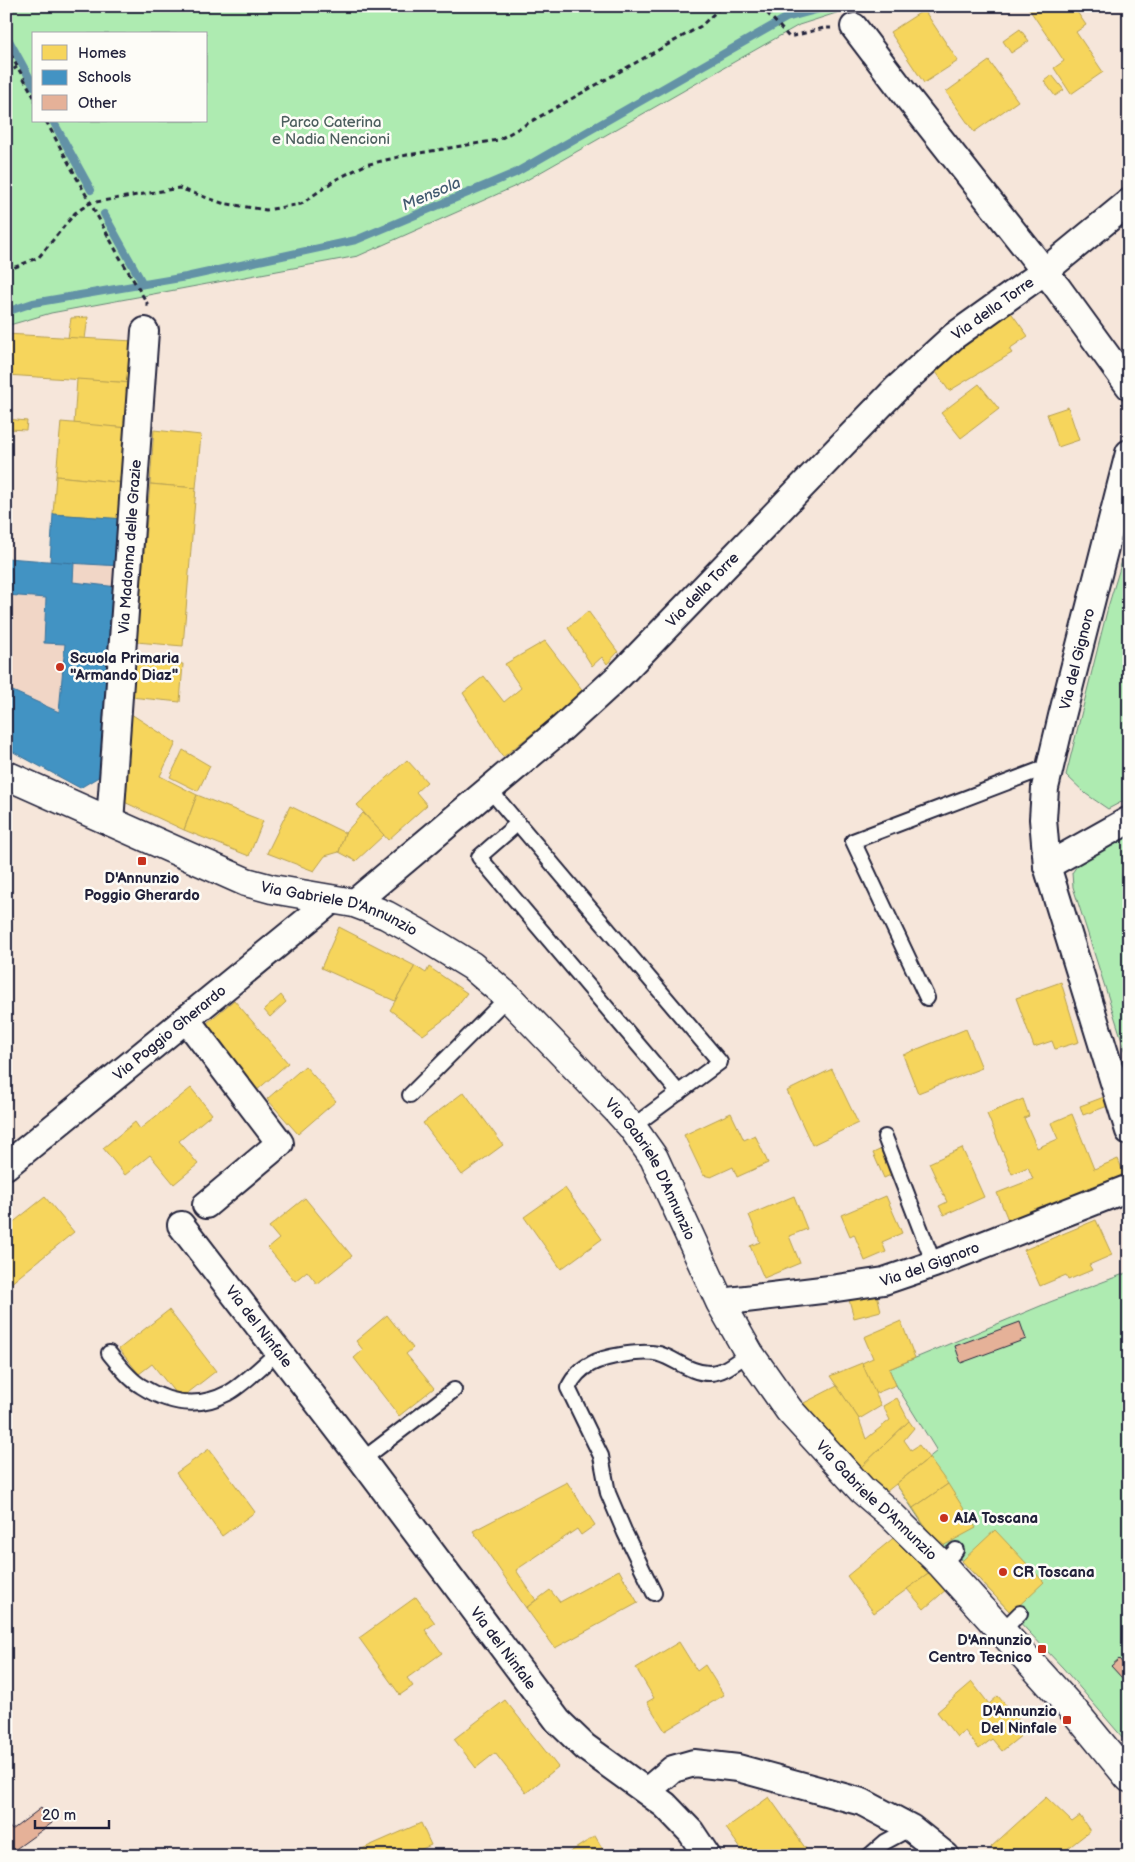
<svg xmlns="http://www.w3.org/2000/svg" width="1135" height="1862" viewBox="0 0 1135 1862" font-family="'Balsamiq Sans',sans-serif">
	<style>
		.built { fill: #f1d6c6 }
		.green { fill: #aeebb1; stroke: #688676; fill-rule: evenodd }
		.homes { fill: #f6d55c; stroke: #b69f52 }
		.schools { fill: #4393c3; stroke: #39719a }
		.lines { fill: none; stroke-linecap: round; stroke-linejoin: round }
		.stream { stroke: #6392a6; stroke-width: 8 }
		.building { fill: #e5b198; stroke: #22223b }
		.service-casing { stroke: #22223b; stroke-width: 18 }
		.minor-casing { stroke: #22223b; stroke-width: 30 }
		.tertiary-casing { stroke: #22223b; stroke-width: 31 }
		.path { stroke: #22223b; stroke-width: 3; stroke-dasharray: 5 4; stroke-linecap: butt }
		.service { stroke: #fdfcf7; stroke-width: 14 }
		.minor { stroke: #fdfcf7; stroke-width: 26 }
		.tertiary { stroke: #fdfcf7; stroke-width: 28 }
		.poi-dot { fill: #c8321e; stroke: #fdfcf7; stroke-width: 2 }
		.labels { text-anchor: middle; stroke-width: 5; stroke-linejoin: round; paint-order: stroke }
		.park-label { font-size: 15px; fill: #4c5e5e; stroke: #fdfcf7 }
		.street-label { font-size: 15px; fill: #22223b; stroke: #fdfcf7 }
		.poi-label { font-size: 15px; font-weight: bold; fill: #22223b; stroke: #fdfcf7; text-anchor: start }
		.water-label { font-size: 16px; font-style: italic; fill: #425a70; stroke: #fdfcf7 }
	</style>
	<rect width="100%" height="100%" fill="#f6e6da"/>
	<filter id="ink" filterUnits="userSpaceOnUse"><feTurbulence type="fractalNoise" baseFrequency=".02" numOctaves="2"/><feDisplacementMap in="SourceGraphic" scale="10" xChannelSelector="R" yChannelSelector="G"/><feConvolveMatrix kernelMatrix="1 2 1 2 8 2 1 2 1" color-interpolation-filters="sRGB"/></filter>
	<g filter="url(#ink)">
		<!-- built -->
		<path class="built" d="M 7,558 L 121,566 L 107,772 L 80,788 L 6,748 Z"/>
		<!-- green -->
		<g class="green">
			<path d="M 6,6 L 858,6 L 799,25 L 518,185 L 358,256 L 51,313 L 6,326 ZM 34,34 L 206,34 L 206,121 L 34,121 Z"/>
			<path d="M 1129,538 L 1129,798 L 1108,809 L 1086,794 L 1066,775 L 1108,607 Z"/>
			<path d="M 1129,836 L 1129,1062 L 1073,887 L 1072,873 L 1079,863 Z"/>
			<path d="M 1129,1272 L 1129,1745 L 1063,1668 L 962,1561 L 961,1556 L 950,1546 L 939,1548 L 896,1484 L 937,1451 L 896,1385 L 889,1369 L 1050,1302 Z"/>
		</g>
		<!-- homes -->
		<g class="homes">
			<path d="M 1027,6 L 1073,6 L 1086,25 L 1076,32 L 1103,72 L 1071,94 L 1054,68 L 1064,61 Z"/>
			<path d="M 924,10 L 958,61 L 924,83 L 890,32 Z"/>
			<path d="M 1020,29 L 1029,41 L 1011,53 L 1003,41 Z"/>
			<path d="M 989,61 L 1018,101 L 974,132 L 946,92 Z"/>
			<path d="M 1052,75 L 1064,90 L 1055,96 L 1044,81 Z"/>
			<path d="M 1007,307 L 1028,336 L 1009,349 L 1012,353 L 949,391 L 932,366 Z"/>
			<path d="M 88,317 L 85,339 L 68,338 L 71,318 Z"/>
			<path d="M 6,334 L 134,341 L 132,383 L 6,375 Z"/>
			<path d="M 77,379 L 132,383 L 129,428 L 74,424 Z"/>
			<path d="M 979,384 L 999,409 L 961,438 L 941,413 Z"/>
			<path d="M 1068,407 L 1079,440 L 1058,447 L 1047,414 Z"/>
			<path d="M 6,419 L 27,421 L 26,430 L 9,429 L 8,448 L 6,447 Z"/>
			<path d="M 61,422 L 129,428 L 125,483 L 56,476 Z"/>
			<path d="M 154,430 L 201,435 L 196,488 L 150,484 Z"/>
			<path d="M 56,476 L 125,483 L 124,519 L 53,514 Z"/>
			<path d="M 150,484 L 196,488 L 183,646 L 136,642 Z"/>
			<path d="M 588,611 L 618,652 L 607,664 L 602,657 L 592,666 L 568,628 Z"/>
			<path d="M 545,641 L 584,692 L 503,757 L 463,693 L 484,676 L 504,702 L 521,688 L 505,664 Z"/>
			<path d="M 133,659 L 183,664 L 180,702 L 130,697 Z"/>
			<path d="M 128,712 L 176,743 L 160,776 L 197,795 L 184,830 L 120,800 Z"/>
			<path d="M 183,750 L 210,766 L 198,791 L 170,777 Z"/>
			<path d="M 407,760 L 427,782 L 416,792 L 427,805 L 388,840 L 357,805 Z"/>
			<path d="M 197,795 L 263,821 L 249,856 L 184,830 Z"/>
			<path d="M 290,806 L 345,833 L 339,852 L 325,856 L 314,871 L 267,853 Z"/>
			<path d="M 363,813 L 384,835 L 356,861 L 339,852 L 345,833 Z"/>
			<path d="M 339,927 L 415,966 L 395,1001 L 321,968 Z"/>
			<path d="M 415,966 L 426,973 L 429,967 L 467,993 L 450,1015 L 423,1035 L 390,1010 Z"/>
			<path d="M 1061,982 L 1079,1042 L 1055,1049 L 1052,1041 L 1034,1047 L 1016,998 Z"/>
			<path d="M 281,995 L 286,1002 L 270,1017 L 264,1010 Z"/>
			<path d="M 234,1000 L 288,1063 L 255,1092 L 200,1029 Z"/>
			<path d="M 966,1029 L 982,1068 L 918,1093 L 903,1055 Z"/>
			<path d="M 305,1066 L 336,1101 L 298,1134 L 267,1099 Z"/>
			<path d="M 832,1069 L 858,1123 L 812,1145 L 787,1091 Z"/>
			<path d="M 191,1088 L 212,1114 L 179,1141 L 198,1164 L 174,1184 L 150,1155 L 125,1175 L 103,1148 L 135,1122 L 140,1129 Z"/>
			<path d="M 464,1092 L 503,1145 L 462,1175 L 423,1123 Z"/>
			<path d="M 1104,1097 L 1108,1106 L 1083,1115 L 1080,1106 Z"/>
			<path d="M 1023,1099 L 1029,1116 L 1024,1118 L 1037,1148 L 1058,1139 L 1051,1123 L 1072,1114 L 1094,1169 L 1118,1159 L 1127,1181 L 1011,1227 L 997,1193 L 1033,1179 L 1028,1167 L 1012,1174 L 987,1114 Z"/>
			<path d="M 731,1113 L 744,1140 L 755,1135 L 768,1163 L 737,1177 L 733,1167 L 711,1177 L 703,1175 L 684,1135 Z"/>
			<path d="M 884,1148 L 895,1173 L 884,1178 L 873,1153 Z"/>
			<path d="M 962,1148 L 984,1197 L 944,1215 L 939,1206 L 947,1202 L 929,1163 Z"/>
			<path d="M 565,1188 L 602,1239 L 561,1269 L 524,1217 Z"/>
			<path d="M 794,1196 L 807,1229 L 789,1236 L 800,1263 L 764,1278 L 750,1246 L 760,1242 L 749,1215 Z"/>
			<path d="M 886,1196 L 902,1233 L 882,1242 L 886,1252 L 865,1261 L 854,1234 L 850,1236 L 841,1215 Z"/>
			<path d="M 45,1197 L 74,1232 L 10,1284 L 6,1279 L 6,1228 Z"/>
			<path d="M 305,1198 L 352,1256 L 317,1284 L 307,1271 L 295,1281 L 268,1248 L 279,1239 L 269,1227 Z"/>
			<path d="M 1096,1220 L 1112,1255 L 1089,1265 L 1092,1270 L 1068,1280 L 1066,1275 L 1040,1286 L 1024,1250 Z"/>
			<path d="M 876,1290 L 881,1311 L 854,1318 L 848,1296 Z"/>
			<path d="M 169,1310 L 216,1371 L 180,1399 L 152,1364 L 139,1374 L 119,1349 Z"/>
			<path d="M 387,1315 L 413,1348 L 406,1354 L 434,1388 L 399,1416 L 354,1358 L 363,1350 L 356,1341 Z"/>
			<path d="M 901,1321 L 915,1358 L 889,1369 L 896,1385 L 874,1394 L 862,1363 L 873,1358 L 864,1337 Z"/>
			<path d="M 862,1363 L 881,1406 L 859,1419 L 830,1376 Z"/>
			<path d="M 837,1386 L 859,1419 L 866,1439 L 890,1420 L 883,1406 L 897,1398 L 909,1421 L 858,1470 L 800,1405 Z"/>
			<path d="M 909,1421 L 914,1428 L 904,1440 L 911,1450 L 919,1445 L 929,1458 L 882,1495 L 858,1470 Z"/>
			<path d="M 209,1449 L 255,1512 L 222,1536 L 176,1473 Z"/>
			<path d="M 929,1458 L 948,1484 L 913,1508 L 896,1484 Z"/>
			<path d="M 567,1482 L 595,1525 L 581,1535 L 577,1529 L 516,1570 L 536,1600 L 526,1608 L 473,1531 Z"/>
			<path d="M 948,1484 L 976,1528 L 939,1548 L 913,1508 Z"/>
			<path d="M 995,1530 L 1044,1582 L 1011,1613 L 962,1561 Z"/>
			<path d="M 897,1535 L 934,1570 L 874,1613 L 847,1576 Z"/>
			<path d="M 619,1570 L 638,1603 L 555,1648 L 526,1608 L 550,1590 L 560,1602 Z"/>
			<path d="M 934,1570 L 948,1588 L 924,1609 L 907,1589 Z"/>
			<path d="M 416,1597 L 435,1623 L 425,1630 L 442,1653 L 407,1678 L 413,1686 L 400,1695 L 359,1638 Z"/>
			<path d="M 679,1642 L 697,1671 L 705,1665 L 724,1695 L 665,1731 L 647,1702 L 654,1698 L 636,1668 Z"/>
			<path d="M 972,1682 L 989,1704 L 998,1696 L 1027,1731 L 1002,1751 L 992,1739 L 979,1749 L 965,1731 L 957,1737 L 937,1712 Z"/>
			<path d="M 505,1700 L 558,1767 L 526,1793 L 495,1753 L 476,1768 L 454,1739 Z"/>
			<path d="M 769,1797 L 806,1849 L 796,1856 L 746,1856 L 726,1828 Z"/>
			<path d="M 1046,1797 L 1072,1822 L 1080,1816 L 1090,1831 L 1058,1856 L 997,1856 L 991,1847 Z"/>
			<path d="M 421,1823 L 431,1845 L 415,1852 L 416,1856 L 346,1856 Z"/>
			<path d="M 595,1836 L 607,1856 L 564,1856 Z"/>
		</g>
		<!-- schools -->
		<g class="schools">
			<path d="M 53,514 L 124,519 L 121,566 L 50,562 Z"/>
			<path d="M 7,558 L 74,563 L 73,582 L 118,587 L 107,772 L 80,788 L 6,748 L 6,688 L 59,712 L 65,644 L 44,643 L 46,598 L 6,595 Z"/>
		</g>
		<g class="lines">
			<!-- stream -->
			<g class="stream">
				<path d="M 6,35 L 34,86"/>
				<path d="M 53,121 L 91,190"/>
				<path d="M 104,214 L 143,284"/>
				<path d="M 6,312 L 33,303 L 186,277 L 356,240 L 515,173 L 786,18 L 831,6"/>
			</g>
		</g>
		<!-- building -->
		<g class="building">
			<path d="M 1020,1322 L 1026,1339 L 961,1363 L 955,1346 Z"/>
			<path d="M 1119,1659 L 1129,1670 L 1129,1672 L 1122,1678 L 1111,1666 Z"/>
			<path d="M 41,1808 L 52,1823 L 6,1856 L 6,1823 L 12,1830 Z"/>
		</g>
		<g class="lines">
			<!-- service casing -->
			<g class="service-casing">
				<g id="service">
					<path d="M 489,789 L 720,1062 L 632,1127"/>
					<path d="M 518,823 L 479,857 L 679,1093"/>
					<path d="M 927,998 L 853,841 L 1050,766"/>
					<path d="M 410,1095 L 508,997"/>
					<path d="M 885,1137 L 934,1264"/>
					<path d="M 109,1353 C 118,1364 129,1379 141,1386 C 169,1404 198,1409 228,1393 C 242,1386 265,1363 278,1352"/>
					<path d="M 362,1460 L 454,1390"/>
					<path d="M 942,1565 L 956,1550"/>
					<path d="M 654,1593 L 625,1533 L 608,1493 L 601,1456 L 568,1388 C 573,1378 580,1369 591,1364 C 605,1356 643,1350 659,1354 C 676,1359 690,1373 709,1373 C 724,1373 737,1361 749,1353"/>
					<path d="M 1001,1632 L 1020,1613"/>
					<path d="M 869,1856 L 885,1842 L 911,1828"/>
				</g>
			</g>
			<!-- minor casing -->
			<g class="minor-casing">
				<g id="minor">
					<path d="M 854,27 L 908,98 L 1057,287 L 1129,386"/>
					<path d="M 1129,453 L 1062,716 L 1045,788 L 1043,819 L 1047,866 L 1129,1131"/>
					<path id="s1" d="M 110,822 L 145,331"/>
					<path d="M 1047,866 L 1129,820"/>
					<path id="s2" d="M 354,903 L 561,729 L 619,676 L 897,388 L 954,336 L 1045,271 L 1129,202"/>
					<path d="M 186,1019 L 280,1143 L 206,1205"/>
					<path id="s3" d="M 6,1166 L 332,900"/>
					<path id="s4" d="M 181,1225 L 362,1460 L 558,1721 L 585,1747 L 665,1805 L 691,1832 L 707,1856"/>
					<path id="s5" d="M 720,1302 L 830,1289 L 884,1281 L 934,1264 L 1129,1188"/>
					<path d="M 647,1791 L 673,1769 L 694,1763 L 738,1768 L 862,1802 L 911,1828 L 946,1856"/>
				</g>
			</g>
			<!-- tertiary casing -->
			<g class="tertiary-casing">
				<g id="tertiary">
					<path id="s6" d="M 6,775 L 246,882 L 272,889 L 354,903 L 386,915 L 415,931 L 472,966 L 508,997 L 615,1108 L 632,1127 L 654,1158 L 720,1302 L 749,1353 L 789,1410 L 862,1490 L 890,1514 L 942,1565 L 1075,1712 L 1129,1778"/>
				</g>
			</g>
			<!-- path -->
			<g class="path">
				<path d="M 761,6 L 789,37 L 824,28 L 831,28"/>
				<path d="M 6,46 L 34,97"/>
				<path d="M 6,74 L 17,67"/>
				<path d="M 46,121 L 119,256 L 147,303 L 147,308"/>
				<path d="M 6,271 L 39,257 L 75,213 L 90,203 L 179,188 L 222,203 L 266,210 L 301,204 L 335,180 L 365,165 L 407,155 L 498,140 L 701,26 L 722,6"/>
			</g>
			<!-- service -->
			<use href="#service" class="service"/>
			<!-- minor -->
			<use href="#minor" class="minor"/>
			<!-- tertiary -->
			<use href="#tertiary" class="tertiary"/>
		</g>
	</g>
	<!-- markers -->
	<g class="poi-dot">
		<circle cx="60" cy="667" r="5"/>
		<rect x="137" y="856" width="10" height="10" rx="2.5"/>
		<circle cx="944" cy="1518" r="5"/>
		<circle cx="1003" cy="1572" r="5"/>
		<rect x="1037" y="1644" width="10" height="10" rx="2.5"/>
		<rect x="1062" y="1715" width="10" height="10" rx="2.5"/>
	</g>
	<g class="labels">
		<!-- park labels -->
		<g class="park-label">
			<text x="331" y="127">Parco Caterina<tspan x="331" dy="17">e Nadia Nencioni</tspan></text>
		</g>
		<!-- street labels -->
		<g class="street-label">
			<text dy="5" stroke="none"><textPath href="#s2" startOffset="874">Via della Torre</textPath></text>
			<text dy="5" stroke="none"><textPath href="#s1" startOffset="276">Via Madonna delle Grazie</textPath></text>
			<text dy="5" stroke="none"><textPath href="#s2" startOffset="469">Via della Torre</textPath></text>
			<text transform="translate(1077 659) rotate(-76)" y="5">Via del Gignoro</text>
			<text dy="5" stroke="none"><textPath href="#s6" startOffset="360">Via Gabriele D'Annunzio</textPath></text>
			<text dy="5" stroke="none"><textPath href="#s3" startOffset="211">Via Poggio Gherardo</textPath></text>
			<text dy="5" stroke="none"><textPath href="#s6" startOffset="780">Via Gabriele D'Annunzio</textPath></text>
			<text dy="5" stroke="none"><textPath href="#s5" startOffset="214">Via del Gignoro</textPath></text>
			<text dy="5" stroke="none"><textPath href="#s4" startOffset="128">Via del Ninfale</textPath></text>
			<text dy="5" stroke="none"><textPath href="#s6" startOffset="1185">Via Gabriele D'Annunzio</textPath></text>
			<text dy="5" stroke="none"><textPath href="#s4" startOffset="532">Via del Ninfale</textPath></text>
		</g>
		<!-- poi labels -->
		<g class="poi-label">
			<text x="70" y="663">Scuola Primaria<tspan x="70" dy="17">"Armando Diaz"</tspan></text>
			<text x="142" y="883" text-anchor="middle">D'Annunzio<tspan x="142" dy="17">Poggio Gherardo</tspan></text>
			<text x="954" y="1523">AIA Toscana</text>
			<text x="1013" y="1577">CR Toscana</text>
			<text x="1032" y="1645" text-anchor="end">D'Annunzio<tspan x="1032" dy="17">Centro Tecnico</tspan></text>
			<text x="1057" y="1716" text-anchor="end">D'Annunzio<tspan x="1057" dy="17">Del Ninfale</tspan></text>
		</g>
		<!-- water labels -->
		<g class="water-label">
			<text transform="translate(431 193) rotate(-23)" y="6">Mensola</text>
		</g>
	</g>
	<!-- margin -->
	<rect width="1135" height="1862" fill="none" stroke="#fdfcf7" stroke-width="25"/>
	<rect x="12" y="12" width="1110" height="1837" fill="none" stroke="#22223b" stroke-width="2" filter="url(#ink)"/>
	<!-- legend -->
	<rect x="32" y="32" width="175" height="90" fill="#fdfcf7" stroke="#a5a5ac"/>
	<rect x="42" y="45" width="25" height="15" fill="#f6d55c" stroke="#a5a5ac"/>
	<text x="78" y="58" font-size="15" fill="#22223b">Homes</text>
	<rect x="42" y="70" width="25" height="15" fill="#4393c3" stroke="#a5a5ac"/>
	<text x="78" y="82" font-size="15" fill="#22223b">Schools</text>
	<rect x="42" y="95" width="25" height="15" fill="#e5b198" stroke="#a5a5ac"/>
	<text x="78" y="108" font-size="15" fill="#22223b">Other</text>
	<!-- scale -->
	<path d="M35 1820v8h74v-8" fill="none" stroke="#22223b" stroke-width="2.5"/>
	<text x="42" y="1820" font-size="15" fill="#22223b" stroke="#fdfcf7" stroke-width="4" paint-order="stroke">20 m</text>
</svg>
